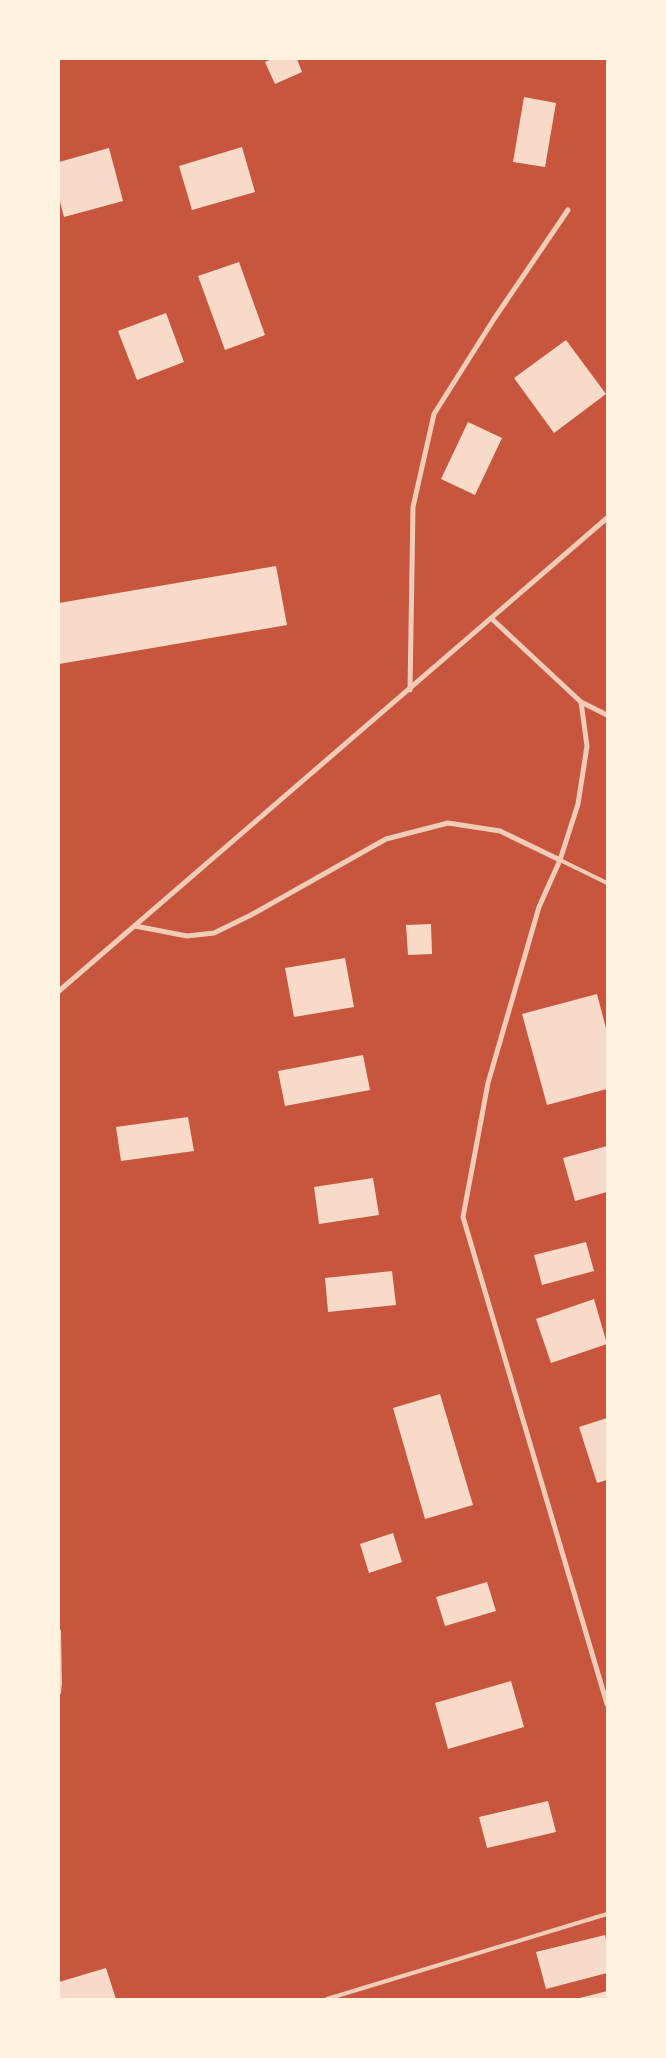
<svg xmlns="http://www.w3.org/2000/svg" width="666" height="2058" viewBox="0 0 666 2058" font-family="'Roboto Condensed',sans-serif">
	<style>
		.building { fill: #f7dbc8 }
		.lines { fill: none; stroke-linecap: round; stroke-linejoin: round }
		.service { stroke: #f1ccb7; stroke-width: 4 }
		.minor { stroke: #f1ccb7; stroke-width: 5 }
	</style>
	<rect width="100%" height="100%" fill="#c8553d"/>
	<!-- building -->
	<g class="building">
		<path d="M 272,59 L 297,59 L 302,72 L 275,84 L 265,62 Z"/>
		<path d="M 524,97 L 556,103 L 545,167 L 513,162 Z"/>
		<path d="M 242,147 L 255,192 L 192,210 L 179,166 Z"/>
		<path d="M 109,148 L 123,201 L 64,217 L 59,198 L 59,162 Z"/>
		<path d="M 239,262 L 265,335 L 225,350 L 198,276 Z"/>
		<path d="M 166,313 L 184,362 L 137,380 L 118,331 Z"/>
		<path d="M 566,340 L 606,394 L 554,433 L 514,378 Z"/>
		<path d="M 468,422 L 502,438 L 475,495 L 441,479 Z"/>
		<path d="M 276,566 L 287,625 L 59,664 L 59,603 Z"/>
		<path d="M 431,924 L 432,954 L 408,955 L 406,925 Z"/>
		<path d="M 345,958 L 354,1007 L 294,1017 L 285,968 Z"/>
		<path d="M 597,994 L 607,1032 L 607,1089 L 547,1105 L 522,1014 Z"/>
		<path d="M 363,1055 L 370,1090 L 285,1106 L 278,1071 Z"/>
		<path d="M 188,1117 L 194,1151 L 121,1161 L 116,1127 Z"/>
		<path d="M 607,1146 L 607,1192 L 575,1201 L 563,1158 Z"/>
		<path d="M 373,1178 L 379,1215 L 319,1224 L 314,1187 Z"/>
		<path d="M 586,1242 L 594,1271 L 542,1285 L 534,1255 Z"/>
		<path d="M 392,1271 L 396,1305 L 328,1312 L 325,1278 Z"/>
		<path d="M 594,1299 L 607,1344 L 551,1363 L 536,1319 Z"/>
		<path d="M 440,1394 L 473,1505 L 425,1519 L 393,1408 Z"/>
		<path d="M 607,1418 L 607,1480 L 597,1483 L 579,1427 Z"/>
		<path d="M 393,1533 L 402,1562 L 369,1573 L 360,1544 Z"/>
		<path d="M 487,1582 L 496,1611 L 445,1626 L 436,1597 Z"/>
		<path d="M 511,1681 L 524,1727 L 448,1749 L 435,1703 Z"/>
		<path d="M 548,1801 L 556,1832 L 487,1848 L 479,1817 Z"/>
		<path d="M 605,1935 L 607,1944 L 607,1973 L 546,1989 L 536,1952 Z"/>
		<path d="M 106,1968 L 116,1999 L 59,1999 L 59,1982 Z"/>
		<path d="M 607,1991 L 607,1999 L 576,1999 Z"/>
	</g>
	<g class="lines">
		<!-- service -->
		<g class="service">
			<path d="M 560,860 L 607,883"/>
			<path d="M 59,1631 L 60,1684 L 59,1693"/>
			<path d="M 327,1999 L 607,1914"/>
		</g>
		<!-- minor -->
		<g class="minor">
			<path d="M 492,619 L 581,702 L 587,746 L 578,804 L 560,860 L 539,907 L 488,1083 L 463,1217 L 607,1704"/>
			<path d="M 410,690 L 413,507 L 434,414 L 494,319 L 568,210"/>
			<path d="M 581,702 L 607,715"/>
			<path d="M 135,926 L 187,936 L 214,933 L 251,915 L 386,839 L 448,823 L 500,831 L 560,860"/>
			<path d="M 59,991 L 607,518"/>
		</g>
	</g>
	<!-- border -->
	<rect width="666" height="2058" fill="none" stroke="#fff3e0" stroke-width="120"/>
</svg>
